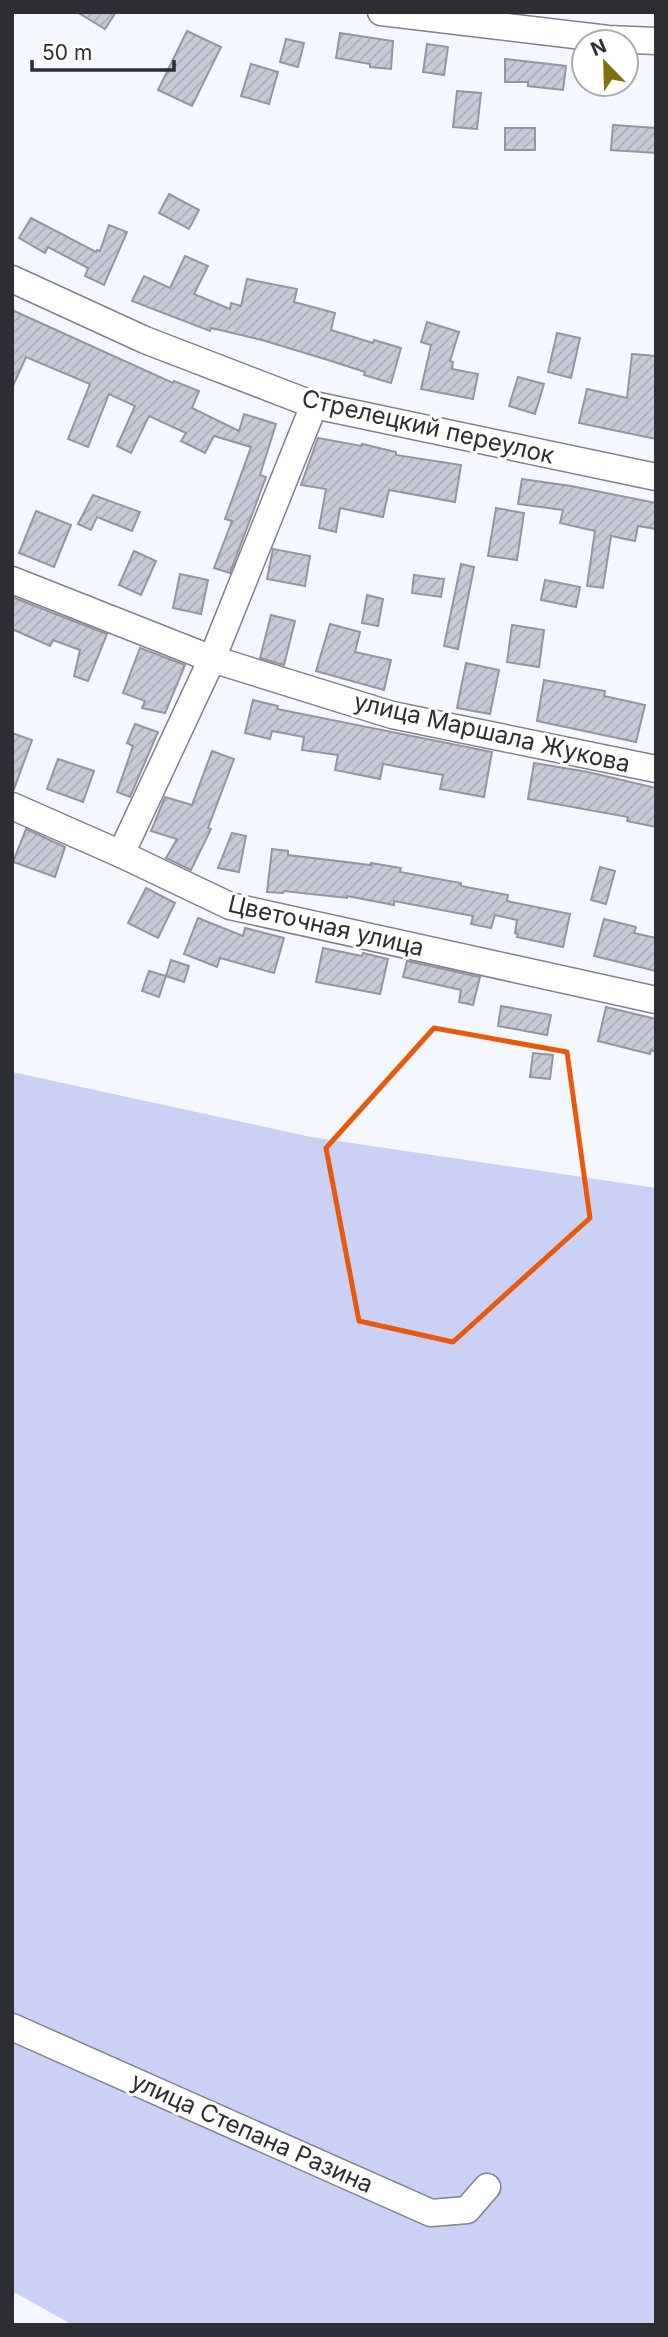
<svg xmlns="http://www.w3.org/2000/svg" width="668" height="2337" viewBox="0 0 668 2337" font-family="Inter,sans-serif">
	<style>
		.grass { fill: #cbd1f5 }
		.building { fill: url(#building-hatch); stroke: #9395a1; stroke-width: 2 }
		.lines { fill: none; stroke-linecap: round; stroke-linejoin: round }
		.minor-casing { stroke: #7f818d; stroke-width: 29 }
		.minor { stroke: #fff; stroke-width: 26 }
		.marked { fill: none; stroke: #e8590c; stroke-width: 5; stroke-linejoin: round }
		.labels { text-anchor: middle; stroke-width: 6; stroke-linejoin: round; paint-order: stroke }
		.street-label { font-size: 24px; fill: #2d2e33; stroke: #fff }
	</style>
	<defs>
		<pattern id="building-hatch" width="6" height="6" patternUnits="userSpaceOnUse" patternTransform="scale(1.75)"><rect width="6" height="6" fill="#c8cad7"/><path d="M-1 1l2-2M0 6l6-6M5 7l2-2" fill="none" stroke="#acaeb9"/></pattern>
	</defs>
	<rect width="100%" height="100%" fill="#f5f7ff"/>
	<!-- grass -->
	<path class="grass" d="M 12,1072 L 311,1137 L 656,1188 L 656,2325 L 73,2325 L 12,2291 Z"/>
	<!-- building -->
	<g class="building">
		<path d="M 77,12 L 116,12 L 105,29 Z"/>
		<path d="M 187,31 L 221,47 L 192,106 L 158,90 Z"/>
		<path d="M 340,33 L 393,41 L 391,69 L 370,67 L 370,64 L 336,58 Z"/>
		<path d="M 286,39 L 304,43 L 298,67 L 280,62 Z"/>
		<path d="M 427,44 L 448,47 L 444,75 L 423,72 Z"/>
		<path d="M 505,59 L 566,66 L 563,90 L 528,86 L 528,82 L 505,82 Z"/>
		<path d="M 251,64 L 278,72 L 269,104 L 241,96 Z"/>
		<path d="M 457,91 L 481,93 L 477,129 L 453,127 Z"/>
		<path d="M 613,125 L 656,128 L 656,153 L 611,150 Z"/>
		<rect x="505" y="128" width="30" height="22"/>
		<path d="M 169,194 L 199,210 L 189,229 L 159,213 Z"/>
		<path d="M 31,218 L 96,252 L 97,250 L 100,251 L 109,225 L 127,232 L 104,285 L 85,276 L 88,268 L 48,247 L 45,253 L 19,238 Z"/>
		<path d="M 185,256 L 208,266 L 194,294 L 230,309 L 231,303 L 241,306 L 247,279 L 297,289 L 294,302 L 335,313 L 331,330 L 373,343 L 374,340 L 401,348 L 391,383 L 364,375 L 365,372 L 328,360 L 262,340 L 211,328 L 210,331 L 132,301 L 144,276 L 170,288 Z"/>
		<path d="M 12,310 L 173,383 L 174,381 L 199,391 L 192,408 L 239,431 L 244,414 L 276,424 L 260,475 L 266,477 L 230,573 L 214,568 L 232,521 L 225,519 L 251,447 L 214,436 L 205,453 L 181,441 L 186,433 L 149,416 L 131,453 L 117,446 L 135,406 L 109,394 L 88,447 L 68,439 L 90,384 L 26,357 L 12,388 Z"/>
		<path d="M 427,322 L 459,332 L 450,361 L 453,362 L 452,369 L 478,374 L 473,399 L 421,389 L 431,345 L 421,342 Z"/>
		<path d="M 557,333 L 580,338 L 571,378 L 548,372 Z"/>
		<path d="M 632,354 L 656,356 L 656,439 L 579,423 L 587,389 L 627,398 Z"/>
		<path d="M 518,377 L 544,384 L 535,414 L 509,406 Z"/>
		<path d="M 318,438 L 361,446 L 362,444 L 396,452 L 396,455 L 461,465 L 455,502 L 389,490 L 383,517 L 340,508 L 336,532 L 319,528 L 326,489 L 301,485 Z"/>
		<path d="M 522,479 L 571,486 L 656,503 L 656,529 L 638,526 L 635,541 L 611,536 L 603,588 L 587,586 L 595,531 L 560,523 L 563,510 L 518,504 Z"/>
		<path d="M 93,495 L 140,512 L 132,531 L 97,517 L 91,530 L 78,524 Z"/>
		<path d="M 496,508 L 524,513 L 517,560 L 488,556 Z"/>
		<path d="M 36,511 L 71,525 L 54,567 L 19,553 Z"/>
		<path d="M 273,549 L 310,556 L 305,586 L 267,579 Z"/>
		<path d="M 134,551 L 156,561 L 141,595 L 119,585 Z"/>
		<path d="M 461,564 L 474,567 L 458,649 L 444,646 Z"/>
		<path d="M 180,574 L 208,580 L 201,614 L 173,608 Z"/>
		<path d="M 414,575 L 444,579 L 441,597 L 412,593 Z"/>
		<path d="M 545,580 L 580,587 L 576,607 L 541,600 Z"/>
		<path d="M 367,595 L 383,599 L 378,626 L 362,623 Z"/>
		<path d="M 12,597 L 107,634 L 88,681 L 74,676 L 80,650 L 53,640 L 50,646 L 12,629 Z"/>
		<path d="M 271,615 L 295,621 L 284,665 L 260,658 Z"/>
		<path d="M 330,624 L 360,632 L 355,652 L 391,660 L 384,690 L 316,671 Z"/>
		<path d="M 512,625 L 544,630 L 539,667 L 507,662 Z"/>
		<path d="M 140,648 L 185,665 L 165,713 L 142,708 L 145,701 L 123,693 Z"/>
		<path d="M 466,663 L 499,670 L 490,714 L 457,708 Z"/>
		<path d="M 544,680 L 605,691 L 604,696 L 645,705 L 636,742 L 537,721 Z"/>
		<path d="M 253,700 L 278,706 L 277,709 L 492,752 L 484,797 L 440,789 L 443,775 L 383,764 L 380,779 L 335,770 L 338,755 L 302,750 L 304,737 L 272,731 L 270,739 L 245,733 Z"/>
		<path d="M 135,724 L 158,732 L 130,797 L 117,792 L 133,746 L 127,743 Z"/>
		<path d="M 12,733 L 32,740 L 14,789 L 12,789 Z"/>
		<path d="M 212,751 L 234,759 L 208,828 L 211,829 L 191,870 L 166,858 L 177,839 L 151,831 L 165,797 L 192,805 Z"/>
		<path d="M 58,759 L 94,771 L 83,802 L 47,789 Z"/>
		<path d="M 534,763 L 588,772 L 656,788 L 656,827 L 627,821 L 628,817 L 528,799 Z"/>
		<path d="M 26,829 L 65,847 L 55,877 L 13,862 Z"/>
		<path d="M 232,833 L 246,836 L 239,872 L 218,868 Z"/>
		<path d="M 272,849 L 288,851 L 288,855 L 371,865 L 371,863 L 401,868 L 400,872 L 461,883 L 461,886 L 508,895 L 507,901 L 570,914 L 563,947 L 517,937 L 518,934 L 515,933 L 517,920 L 495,915 L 491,928 L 471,924 L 473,916 L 394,901 L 394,905 L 347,896 L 347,898 L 284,891 L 283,893 L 267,892 Z"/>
		<path d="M 600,867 L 615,871 L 606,904 L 591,900 Z"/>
		<path d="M 146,888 L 175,903 L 158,938 L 128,923 Z"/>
		<path d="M 198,918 L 243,936 L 245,928 L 284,938 L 274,973 L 220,958 L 217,967 L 184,954 Z"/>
		<path d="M 604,919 L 636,927 L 634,933 L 656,938 L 656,971 L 594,956 Z"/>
		<path d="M 323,948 L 362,956 L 363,953 L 388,959 L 380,994 L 316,982 Z"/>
		<path d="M 171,960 L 189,966 L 184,982 L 166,976 Z"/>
		<path d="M 407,961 L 480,977 L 473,1005 L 459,1002 L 461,990 L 403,977 Z"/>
		<path d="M 149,971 L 166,976 L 159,997 L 142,991 Z"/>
		<path d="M 501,1006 L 551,1015 L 547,1035 L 498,1026 Z"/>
		<path d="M 606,1007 L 656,1019 L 656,1052 L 651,1050 L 650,1054 L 598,1041 Z"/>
		<path d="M 533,1053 L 553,1055 L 550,1079 L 530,1077 Z"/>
	</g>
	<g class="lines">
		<!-- minor casing -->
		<g class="minor-casing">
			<g id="minor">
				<path d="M 381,12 L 608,39 L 656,41"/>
				<path d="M 12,279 L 145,340 L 314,405 L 656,477"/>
				<path d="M 12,580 L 212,659 L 392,715 L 656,769"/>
				<path d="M 12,806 L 121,854 L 230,906 L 656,1000"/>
				<path d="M 121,854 L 212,659 L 314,405"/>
				<path d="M 12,2027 L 431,2213 L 467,2210 L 487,2187"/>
			</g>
		</g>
		<!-- minor -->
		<use href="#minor" class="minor"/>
	</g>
	<!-- marked area -->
	<path class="marked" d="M 434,1028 L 567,1052 L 590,1218 L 453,1342 L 359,1321 L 326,1148 Z"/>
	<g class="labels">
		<!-- street labels -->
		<g class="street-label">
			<text transform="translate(428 427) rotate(13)" y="8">Стрелецкий переулок</text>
			<text transform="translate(492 733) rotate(13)" y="8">улица Маршала Жукова</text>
			<text transform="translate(326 926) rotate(13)" y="8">Цветочная улица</text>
			<text transform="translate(252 2133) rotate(24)" y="8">улица Степана Разина</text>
		</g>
	</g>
	<!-- border -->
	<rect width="668" height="2337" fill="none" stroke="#2d2e33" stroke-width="28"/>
	<!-- north arrow -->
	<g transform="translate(605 63) rotate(337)"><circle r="33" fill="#ffffff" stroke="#ababad" stroke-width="2"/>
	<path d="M0-5L12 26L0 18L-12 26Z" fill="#81700e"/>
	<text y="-10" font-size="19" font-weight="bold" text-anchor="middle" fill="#2d2e33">N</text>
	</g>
	<!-- scale -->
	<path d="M32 60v10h142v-10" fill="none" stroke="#2d2e33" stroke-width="3.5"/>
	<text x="42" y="60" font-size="21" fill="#2d2e33" stroke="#ffffff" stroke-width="5" paint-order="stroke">50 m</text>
</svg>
